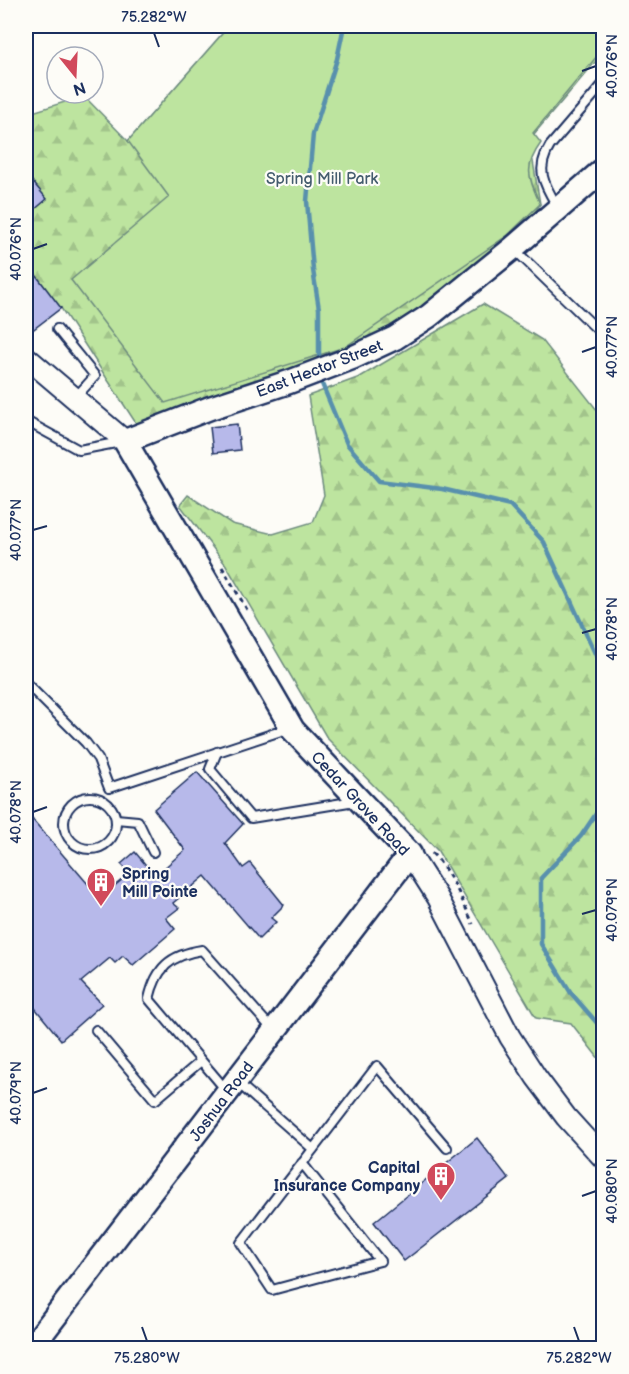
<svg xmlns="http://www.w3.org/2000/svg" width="629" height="1374" viewBox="0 0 629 1374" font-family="'Balsamiq Sans',sans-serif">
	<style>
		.forest { fill: url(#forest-firs); stroke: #6c8a7e; stroke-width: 1.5 }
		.green { fill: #bde49f; stroke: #6c8a7e; stroke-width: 1.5 }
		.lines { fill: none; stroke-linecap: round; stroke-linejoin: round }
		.stream { stroke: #5990ad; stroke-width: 4.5 }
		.building { fill: #b7b9ea; stroke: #1b2f5e; stroke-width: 1.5 }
		.service-casing { stroke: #1b2f5e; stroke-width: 12 }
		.tertiary-casing { stroke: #1b2f5e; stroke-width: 24 }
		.secondary-casing { stroke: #1b2f5e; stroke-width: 27 }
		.path { stroke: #1b2f5e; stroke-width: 3; stroke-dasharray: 4.5 4.5; stroke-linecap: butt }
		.service { stroke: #fdfcf7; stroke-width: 8 }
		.tertiary { stroke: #fdfcf7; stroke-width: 20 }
		.secondary { stroke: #fdfcf7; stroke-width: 22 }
		.ticks { fill: none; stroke: #1b2f5e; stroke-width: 2 }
		.labels { text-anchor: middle; stroke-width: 4.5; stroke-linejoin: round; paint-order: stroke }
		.park-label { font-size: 16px; fill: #445c6e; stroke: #fdfcf7 }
		.street-label { font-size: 16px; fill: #1b2f5e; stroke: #fdfcf7 }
		.poi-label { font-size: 16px; font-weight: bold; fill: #1b2f5e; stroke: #fdfcf7; text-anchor: start }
		.neatline { fill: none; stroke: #1b2f5e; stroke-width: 2 }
		.ticks-label { font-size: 15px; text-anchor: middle; fill: #1b2f5e }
	</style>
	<defs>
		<pattern id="forest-firs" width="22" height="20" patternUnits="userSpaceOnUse" patternTransform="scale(1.5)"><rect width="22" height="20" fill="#bde49f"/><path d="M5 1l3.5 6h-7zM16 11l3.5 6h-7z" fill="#a2c48b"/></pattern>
	</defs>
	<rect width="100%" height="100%" fill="#fdfcf7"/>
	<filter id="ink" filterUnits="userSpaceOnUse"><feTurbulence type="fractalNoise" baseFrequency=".0167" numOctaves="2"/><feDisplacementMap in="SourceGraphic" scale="12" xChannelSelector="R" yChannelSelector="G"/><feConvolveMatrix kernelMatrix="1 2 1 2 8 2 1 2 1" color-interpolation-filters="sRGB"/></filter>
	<g filter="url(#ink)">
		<!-- forest -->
		<g class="forest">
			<path d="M 229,26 L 603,26 L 603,53 L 534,134 L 532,155 L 540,204 L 513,248 L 429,316 L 143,434 L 61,308 L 26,262 L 26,217 L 46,199 L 26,174 L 26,114 L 84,96 L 128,141 Z"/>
			<path d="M 483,304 L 542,340 L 601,415 L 603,425 L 603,1064 L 571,1023 L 536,1018 L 438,851 L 327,738 L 226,565 L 180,505 L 188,495 L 232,524 L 273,534 L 313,522 L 324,495 L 308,396 L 360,377 Z"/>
		</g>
		<!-- green -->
		<path class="green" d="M 229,26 L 603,26 L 603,49 L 533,133 L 541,143 C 523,168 529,178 540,204 L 508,235 L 345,347 L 165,403 L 71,280 L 169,197 L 128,141 Z"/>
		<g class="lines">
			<!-- stream -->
			<g class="stream">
				<path d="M 319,364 L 319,309 L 313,270 L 307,201 L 313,134 L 337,59 L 344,26"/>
				<path d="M 320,379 L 347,444 L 379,481 L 442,489 L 510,505 L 544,542 L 604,673"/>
				<path d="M 604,802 L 581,836 L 541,878 L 541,944 L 571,993 L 604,1031"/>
			</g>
		</g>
		<!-- building -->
		<g class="building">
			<path d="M 26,174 L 47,199 L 26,217 Z"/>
			<path d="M 26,262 L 61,308 L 26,335 Z"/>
			<path d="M 237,424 L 240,450 L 213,453 L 210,427 Z"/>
			<path d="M 197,772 L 243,824 L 225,843 L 243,868 L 250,863 L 284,905 L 271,918 L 276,922 L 259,939 L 205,876 L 173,903 L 179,908 L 166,918 L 175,929 L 133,965 L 123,956 L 115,963 L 110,958 L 81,982 L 102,1004 L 61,1040 L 26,997 L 26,812 L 100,898 L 130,873 L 121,864 L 135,852 L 155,876 L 185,850 L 154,809 Z"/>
			<path d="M 477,1138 L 509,1179 L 404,1261 L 374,1222 Z"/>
		</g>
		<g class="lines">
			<!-- service casing -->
			<g class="service-casing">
				<g id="service">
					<path d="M 557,206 C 544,184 535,170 550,146 L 604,83"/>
					<path d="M 514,249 L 604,336"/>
					<path d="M 57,329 L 95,376 L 75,398"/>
					<path d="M 26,421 L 79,450 L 121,442"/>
					<path d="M 26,683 L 86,743 L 98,759 L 109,788 L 290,728"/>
					<path d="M 217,752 L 210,769 L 251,818 L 355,801"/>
					<circle cx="90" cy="823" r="26"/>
					<path d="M 116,819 L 138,821 L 153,852"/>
					<path d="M 96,1030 L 155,1100 L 201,1061"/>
					<path d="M 237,1082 L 313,1149"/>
					<path d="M 226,1090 L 149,999 C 156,968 170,955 202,950 L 273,1030"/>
					<path d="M 302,1163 L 380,1261 L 272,1290 L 241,1243 L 377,1066 L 447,1148"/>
				</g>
			</g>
			<!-- tertiary casing -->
			<g class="tertiary-casing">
				<g id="tertiary">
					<path d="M 26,357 L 125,441"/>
					<path d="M 410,854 L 438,898 L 510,1037 L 536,1077 L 566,1117 L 604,1159"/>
				</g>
			</g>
			<!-- secondary casing -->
			<g class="secondary-casing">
				<path id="secondary" d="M 31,1348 L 410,854 L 293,730 L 125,441 L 210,408 L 289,382 L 352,358 L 395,338 L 429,316 L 513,248 L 604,169"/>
			</g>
			<!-- path -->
			<g class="path">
				<path d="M 222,567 L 249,613"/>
				<path d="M 432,853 C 451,873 462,899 473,924"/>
			</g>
			<!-- service -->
			<use href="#service" class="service"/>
			<!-- tertiary -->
			<use href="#tertiary" class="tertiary"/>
			<!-- secondary -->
			<use href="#secondary" class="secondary"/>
		</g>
	</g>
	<!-- ticks -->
	<path class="ticks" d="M 154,33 L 159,47M 582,71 L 596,66M 33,249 L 47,244M 582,352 L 596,347M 33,530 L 47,526M 582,633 L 596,629M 33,812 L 47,807M 582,914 L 596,910M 33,1093 L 47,1088M 582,1196 L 596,1191M 142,1327 L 147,1341M 574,1327 L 579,1341"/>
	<!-- icons -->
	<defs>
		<g id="building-pin" transform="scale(1.5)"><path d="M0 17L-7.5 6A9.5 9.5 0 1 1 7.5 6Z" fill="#d1495b" stroke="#fdfcf7"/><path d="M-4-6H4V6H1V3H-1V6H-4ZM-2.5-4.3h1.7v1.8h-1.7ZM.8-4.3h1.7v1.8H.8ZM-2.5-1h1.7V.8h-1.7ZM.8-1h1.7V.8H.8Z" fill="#fff"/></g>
	</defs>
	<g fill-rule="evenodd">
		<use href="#building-pin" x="101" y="882"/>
		<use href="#building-pin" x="441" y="1176"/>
	</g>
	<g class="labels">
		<!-- park labels -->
		<g class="park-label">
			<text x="322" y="184">Spring Mill Park</text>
		</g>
		<!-- street labels -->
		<g class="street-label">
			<text transform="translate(319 368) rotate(-21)" y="6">East Hector Street</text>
			<text transform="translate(361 803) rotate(47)" y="6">Cedar Grove Road</text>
			<text transform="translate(221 1101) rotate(-53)" y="6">Joshua Road</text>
		</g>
		<!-- poi labels -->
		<g class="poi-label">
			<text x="122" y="879">Spring<tspan x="122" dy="18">Mill Pointe</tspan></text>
			<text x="420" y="1173" text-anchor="end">Capital<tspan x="420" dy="18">Insurance Company</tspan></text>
		</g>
	</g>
	<!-- margin -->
	<rect width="629" height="1374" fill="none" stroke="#fdfcf7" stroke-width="66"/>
	<!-- north arrow -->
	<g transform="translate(75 75) rotate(162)"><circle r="28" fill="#fdfcf7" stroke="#a3aaba" stroke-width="1.5"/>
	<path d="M0-4.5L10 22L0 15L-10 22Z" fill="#d1495b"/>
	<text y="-9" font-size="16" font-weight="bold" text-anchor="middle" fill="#1b2f5e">N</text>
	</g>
	<rect x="33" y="33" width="563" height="1308" class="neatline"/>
	<g class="ticks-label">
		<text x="154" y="22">75.282°W</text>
		<text transform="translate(612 66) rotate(-90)" y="5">40.076°N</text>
		<text transform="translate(16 249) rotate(-90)" y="5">40.076°N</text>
		<text transform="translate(612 347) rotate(-90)" y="5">40.077°N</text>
		<text transform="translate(16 530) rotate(-90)" y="5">40.077°N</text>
		<text transform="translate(612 629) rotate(-90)" y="5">40.078°N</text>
		<text transform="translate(16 812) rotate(-90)" y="5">40.078°N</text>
		<text transform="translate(612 910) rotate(-90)" y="5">40.079°N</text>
		<text transform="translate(16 1093) rotate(-90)" y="5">40.079°N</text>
		<text transform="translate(612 1191) rotate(-90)" y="5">40.080°N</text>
		<text x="147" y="1363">75.280°W</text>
		<text x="579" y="1363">75.282°W</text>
	</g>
</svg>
